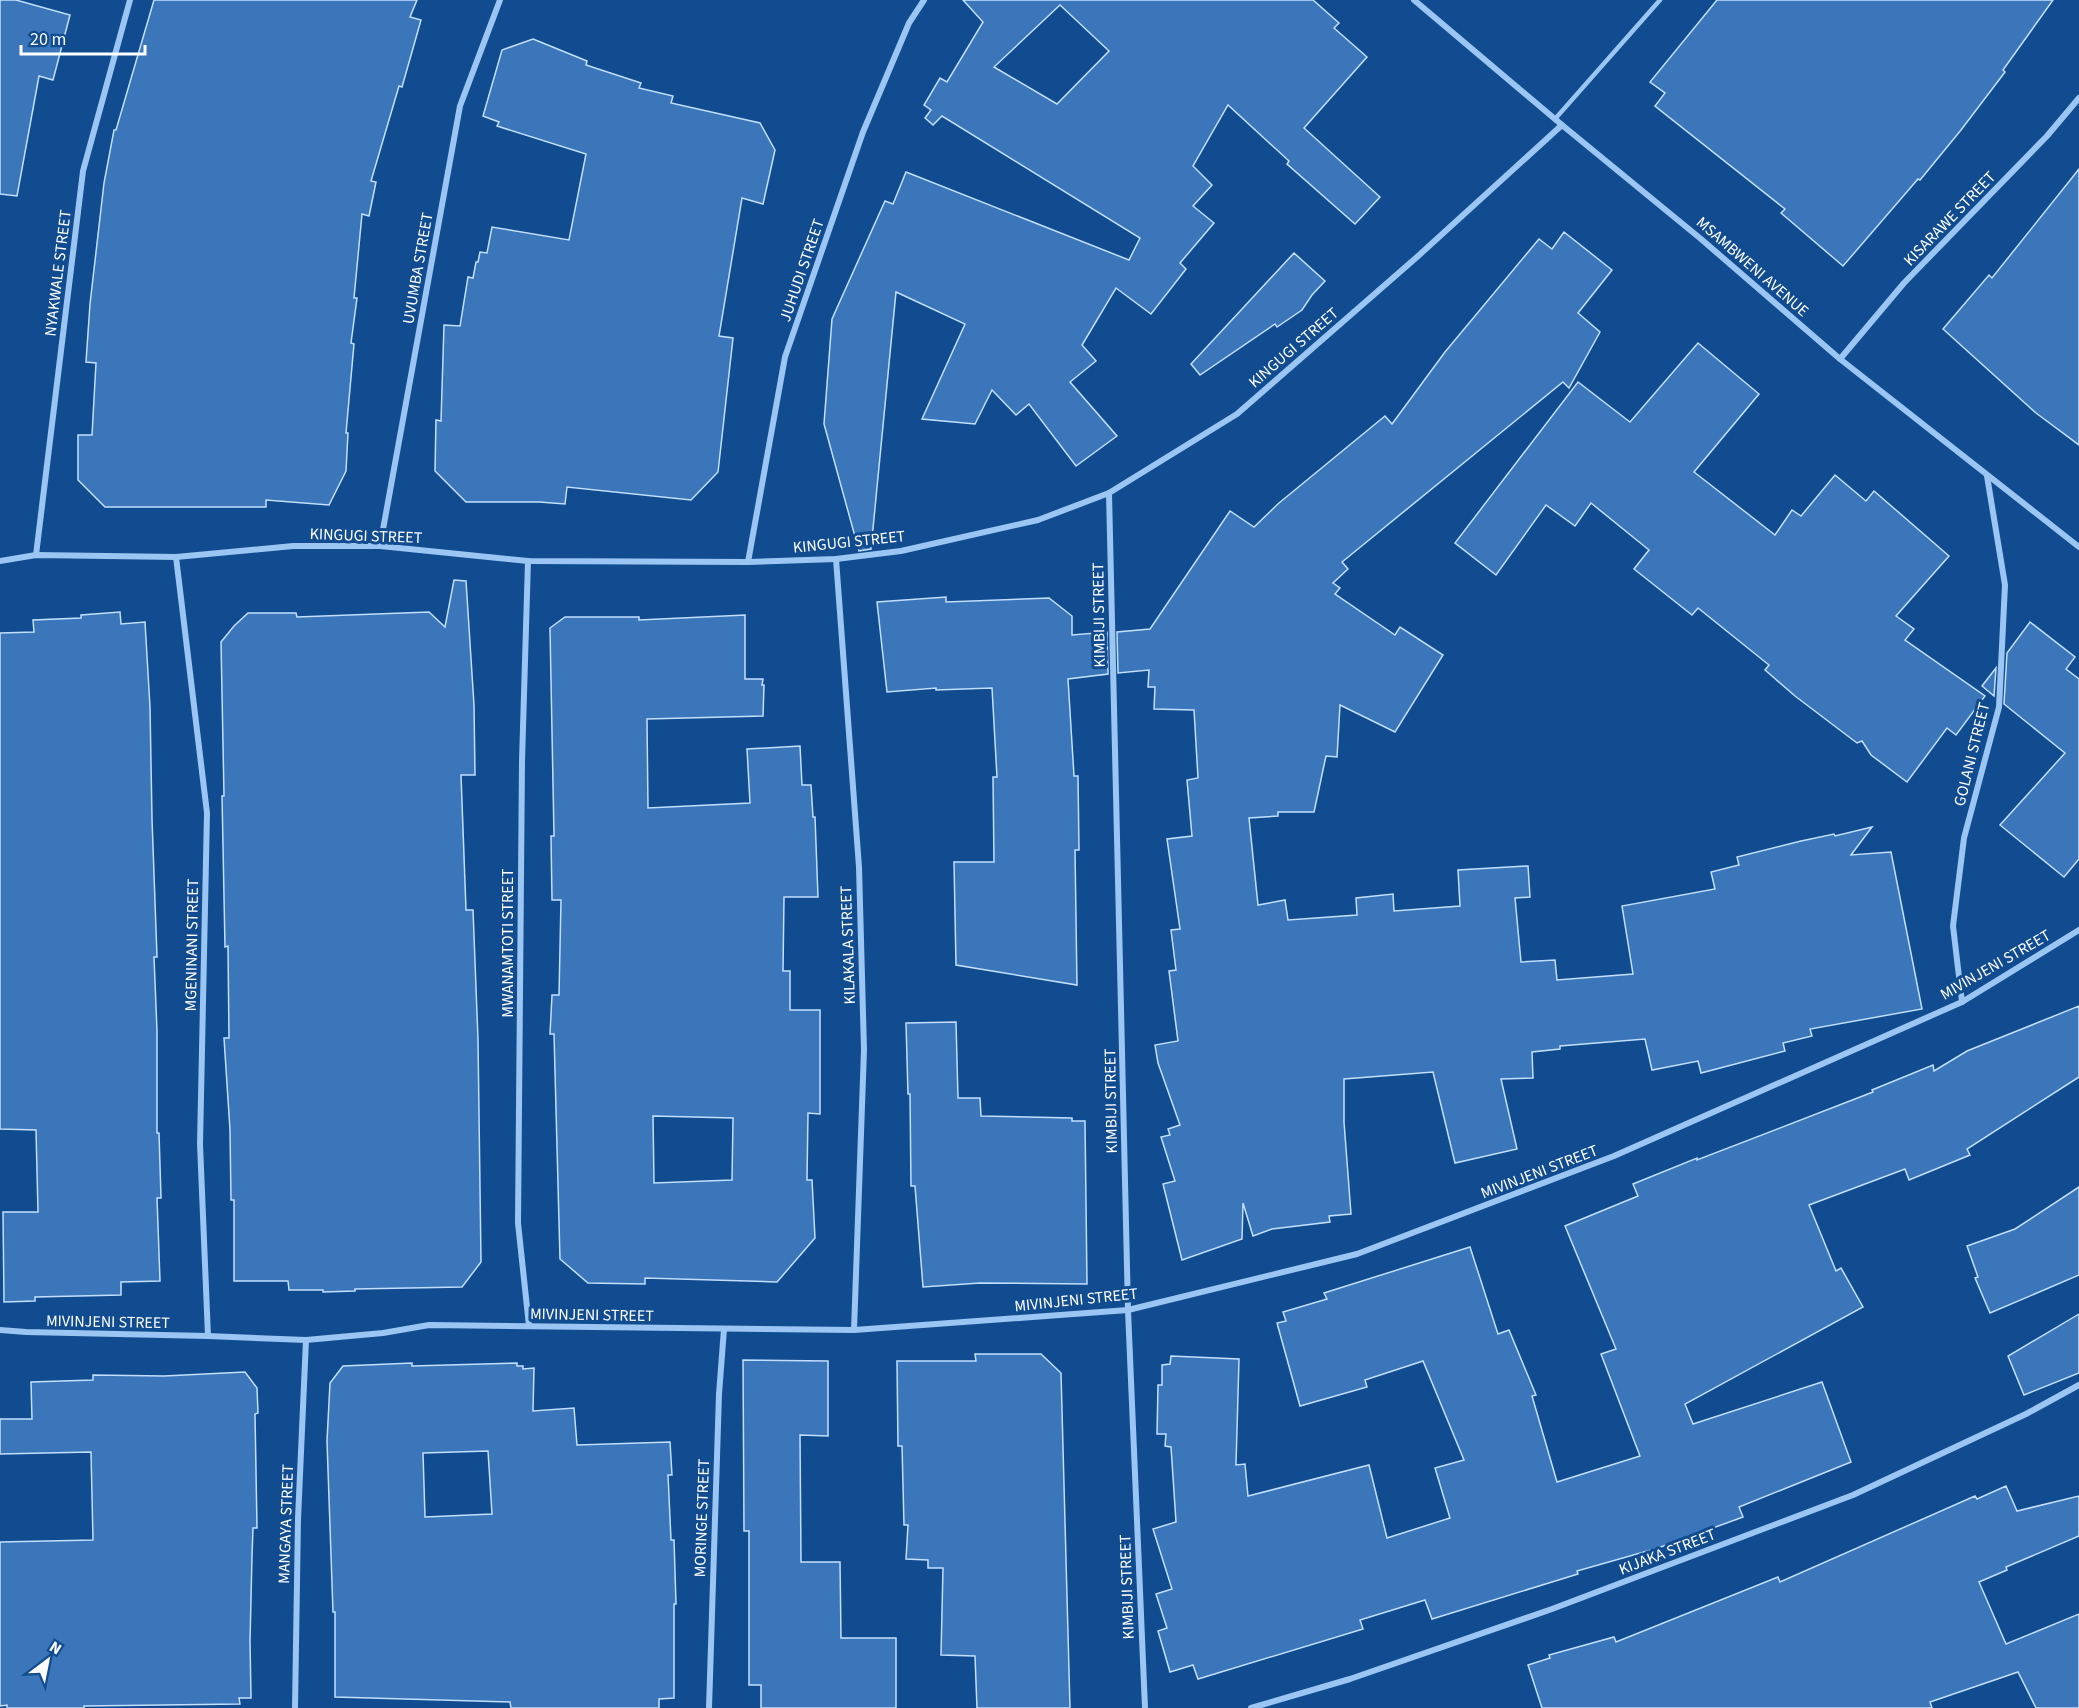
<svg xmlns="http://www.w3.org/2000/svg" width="2079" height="1708" viewBox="0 0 2079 1708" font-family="'Source Sans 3',sans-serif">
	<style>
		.building { fill: #3a76b9; stroke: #c3dffd; stroke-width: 1.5; fill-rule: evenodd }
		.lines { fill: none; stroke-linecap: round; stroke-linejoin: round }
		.service { stroke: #9bc5f2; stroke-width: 4.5 }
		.minor { stroke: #9bc5f2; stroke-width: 6 }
		.labels { text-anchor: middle; stroke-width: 6; stroke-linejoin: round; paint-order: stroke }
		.street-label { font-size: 16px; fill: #fff; stroke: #114c90 }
	</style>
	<rect width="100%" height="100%" fill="#114c90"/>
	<!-- building -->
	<g class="building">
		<path d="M 0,0 L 16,0 L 70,15 L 53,80 L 39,76 L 17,196 L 0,194 Z"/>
		<path d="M 154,0 L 417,0 L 410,17 L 421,20 L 402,87 L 399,86 L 371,181 L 376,182 L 369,216 L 362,214 L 354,298 L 357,298 L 351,343 L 354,344 L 346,433 L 348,433 L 346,471 L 329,505 L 266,500 L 266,507 L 105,507 L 78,480 L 78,435 L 92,435 L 96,363 L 86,362 L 90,304 L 104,183 L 114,130 L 116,130 Z"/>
		<path d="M 963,0 L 1313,0 L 1339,23 L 1334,28 L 1367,57 L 1304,128 L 1380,197 L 1355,224 L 1287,164 L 1289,161 L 1228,105 L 1193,166 L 1212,185 L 1193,206 L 1214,223 L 1180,263 L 1186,269 L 1151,314 L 1116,288 L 1082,345 L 1096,361 L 1070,382 L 1117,436 L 1076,466 L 1029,404 L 1016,415 L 992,390 L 975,424 L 922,419 L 965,324 L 896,292 L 871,549 L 859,551 L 824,424 L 832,319 L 885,201 L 893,204 L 906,172 L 1129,260 L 1140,238 L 942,116 L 933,125 L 925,118 L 931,110 L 924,105 L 940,78 L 947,82 L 983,22 ZM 1060,5 L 1109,51 L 1057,104 L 994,67 Z"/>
		<path d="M 1717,0 L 2053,0 L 2003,70 L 2005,72 L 1961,130 L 1920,180 L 1918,179 L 1843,266 L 1781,213 L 1785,209 L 1655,106 L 1665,93 L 1650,82 Z"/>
		<path d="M 533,39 L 587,61 L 586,65 L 641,83 L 639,88 L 673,96 L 671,103 L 760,123 L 775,150 L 763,204 L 742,198 L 719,336 L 733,338 L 718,472 L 691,500 L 567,487 L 565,504 L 539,502 L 466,502 L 435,471 L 436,420 L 441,421 L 444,325 L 460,326 L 468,277 L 473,278 L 476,262 L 478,262 L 480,252 L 487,253 L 492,227 L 569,240 L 586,154 L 497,126 L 499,122 L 483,116 L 502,50 Z"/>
		<path d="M 2079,169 L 2079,445 L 2036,413 L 1943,329 L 1989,275 L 1992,278 Z"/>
		<path d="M 1564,232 L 1612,270 L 1578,313 L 1600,332 L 1569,388 L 1563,382 L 1342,562 L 1348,569 L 1333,583 L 1340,588 L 1335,594 L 1395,635 L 1400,627 L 1443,655 L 1395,732 L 1340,705 L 1337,757 L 1326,756 L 1314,812 L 1278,812 L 1278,816 L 1249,818 L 1258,905 L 1285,900 L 1288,920 L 1357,915 L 1356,898 L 1393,894 L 1394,911 L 1460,906 L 1458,870 L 1528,866 L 1530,897 L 1515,898 L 1521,962 L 1555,960 L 1557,980 L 1633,974 L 1622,906 L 1715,889 L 1711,872 L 1739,865 L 1737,857 L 1801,841 L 1834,834 L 1835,836 L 1872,827 L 1851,855 L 1891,852 L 1922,1009 L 1810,1029 L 1812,1036 L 1783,1043 L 1785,1051 L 1701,1073 L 1698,1061 L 1652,1070 L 1645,1039 L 1560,1046 L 1560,1049 L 1532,1052 L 1533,1078 L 1501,1079 L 1517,1149 L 1455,1163 L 1433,1072 L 1344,1079 L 1344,1122 L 1351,1214 L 1329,1216 L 1330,1222 L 1272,1229 L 1253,1236 L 1243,1203 L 1242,1239 L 1182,1260 L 1163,1184 L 1175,1181 L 1161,1137 L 1170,1135 L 1168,1129 L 1180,1125 L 1158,1063 L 1155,1045 L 1178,1041 L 1169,971 L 1176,970 L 1171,930 L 1180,929 L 1167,839 L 1192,836 L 1187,780 L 1198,778 L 1194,710 L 1154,709 L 1155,687 L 1148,687 L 1149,670 L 1118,673 L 1117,632 L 1150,629 L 1230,511 L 1254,527 L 1279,503 L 1385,416 L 1392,424 L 1445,352 L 1539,239 L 1552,249 Z"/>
		<path d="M 1294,253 L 1325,281 L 1312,295 L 1302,310 L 1277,327 L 1275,324 L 1200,375 L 1191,364 Z"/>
		<path d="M 1698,343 L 1759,394 L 1694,472 L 1775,535 L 1792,510 L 1801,516 L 1835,475 L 1866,501 L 1874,491 L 1949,556 L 1896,616 L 1914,629 L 1905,640 L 1985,696 L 1956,735 L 1947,728 L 1907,782 L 1871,755 L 1862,741 L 1857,743 L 1795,696 L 1765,670 L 1769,665 L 1698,608 L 1692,615 L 1634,569 L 1649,550 L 1591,503 L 1575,526 L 1546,505 L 1496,575 L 1455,543 L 1578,382 L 1630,422 Z"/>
		<path d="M 454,580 L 466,581 L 474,705 L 475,775 L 461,775 L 466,910 L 473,910 L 478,1039 L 481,1262 L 462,1287 L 355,1289 L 355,1291 L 323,1292 L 323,1290 L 289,1290 L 288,1281 L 234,1281 L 234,1200 L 231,1200 L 230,1130 L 224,1038 L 229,1038 L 228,946 L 225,947 L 222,796 L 224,796 L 221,642 L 234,626 L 248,613 L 296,613 L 297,617 L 429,612 L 445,627 Z"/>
		<path d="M 946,597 L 946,602 L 1049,598 L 1072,616 L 1072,635 L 1107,632 L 1108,674 L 1068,679 L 1074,776 L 1078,776 L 1079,850 L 1075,850 L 1077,985 L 956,965 L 954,862 L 994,862 L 993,777 L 997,777 L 992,688 L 936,690 L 936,688 L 887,692 L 877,602 Z"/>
		<path d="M 120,612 L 121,624 L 145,622 L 150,707 L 152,819 L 157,957 L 154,957 L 157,1031 L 157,1133 L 159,1133 L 161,1198 L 157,1198 L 160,1281 L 121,1282 L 121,1295 L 35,1297 L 35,1301 L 4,1302 L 3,1212 L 38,1212 L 36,1130 L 0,1129 L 0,633 L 34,632 L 33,620 L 81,618 L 81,615 Z"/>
		<path d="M 745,615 L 745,679 L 763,679 L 762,685 L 764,685 L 763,716 L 647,719 L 648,808 L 750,803 L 747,749 L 800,746 L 802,785 L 811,785 L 813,817 L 815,817 L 818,897 L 784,897 L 783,971 L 790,971 L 790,1010 L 820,1010 L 820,1114 L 808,1113 L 807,1180 L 812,1180 L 815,1238 L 777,1282 L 645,1278 L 645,1284 L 588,1283 L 560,1259 L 554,1034 L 550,1034 L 552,995 L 559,995 L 561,900 L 552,900 L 551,836 L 554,836 L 550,628 L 565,617 L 639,617 L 639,620 ZM 653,1116 L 733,1118 L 732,1180 L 654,1183 Z"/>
		<path d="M 2030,622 L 2075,657 L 2066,669 L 2079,679 L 2079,859 L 2064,877 L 2000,825 L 2065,753 L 2004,704 L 2007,653 Z"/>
		<path d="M 1996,668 L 1994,696 L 1982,686 Z"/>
		<path d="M 2079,1006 L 2079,1077 L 1967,1149 L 1970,1155 L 1909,1180 L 1905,1169 L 1809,1205 L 1836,1271 L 1841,1268 L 1863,1307 L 1685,1404 L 1693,1424 L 1822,1382 L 1851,1462 L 1739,1507 L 1743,1517 L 1658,1548 L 1577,1571 L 1578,1574 L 1432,1619 L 1425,1600 L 1360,1620 L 1363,1629 L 1198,1679 L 1193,1665 L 1170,1672 L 1158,1631 L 1167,1628 L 1156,1594 L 1172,1589 L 1153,1529 L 1176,1522 L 1171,1447 L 1165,1446 L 1166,1434 L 1157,1434 L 1158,1385 L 1162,1385 L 1162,1365 L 1170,1364 L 1171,1356 L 1239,1359 L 1236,1465 L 1245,1464 L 1248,1496 L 1369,1465 L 1387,1538 L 1450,1518 L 1435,1468 L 1464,1460 L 1423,1361 L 1365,1380 L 1367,1387 L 1300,1406 L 1277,1323 L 1286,1321 L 1283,1312 L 1327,1299 L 1324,1293 L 1470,1247 L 1498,1334 L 1509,1330 L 1536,1395 L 1532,1396 L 1557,1482 L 1640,1456 L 1601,1354 L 1616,1349 L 1565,1226 L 1638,1196 L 1633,1184 L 1697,1158 L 1697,1160 L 1873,1092 L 1872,1090 L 1933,1065 L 1934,1071 L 1967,1051 Z"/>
		<path d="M 956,1022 L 958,1098 L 980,1098 L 981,1116 L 1072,1118 L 1072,1121 L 1085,1121 L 1087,1284 L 980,1283 L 923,1287 L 915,1186 L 911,1186 L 910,1094 L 908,1094 L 906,1023 Z"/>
		<path d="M 2079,1187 L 2079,1275 L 1990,1313 L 1975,1278 L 1978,1277 L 1967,1246 L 2015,1229 Z"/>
		<path d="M 2079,1314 L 2079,1373 L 2024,1395 L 2008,1356 Z"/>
		<path d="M 975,1354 L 1041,1354 L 1061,1373 L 1070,1708 L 977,1708 L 975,1656 L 941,1655 L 943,1568 L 928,1568 L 928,1560 L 906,1559 L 908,1525 L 904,1525 L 902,1446 L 898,1446 L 897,1361 L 976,1361 Z"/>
		<path d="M 743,1360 L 828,1361 L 828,1436 L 800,1435 L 801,1562 L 840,1562 L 841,1638 L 896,1638 L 896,1708 L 761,1708 L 761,1685 L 749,1685 L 749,1531 L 744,1531 Z"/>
		<path d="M 412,1363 L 412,1366 L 517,1363 L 517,1366 L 523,1366 L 523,1369 L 534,1368 L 533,1411 L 574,1408 L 577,1445 L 670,1442 L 672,1475 L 668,1475 L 671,1540 L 674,1540 L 676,1604 L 674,1604 L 674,1698 L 659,1699 L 659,1708 L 511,1708 L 510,1702 L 335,1697 L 335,1612 L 333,1612 L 327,1441 L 330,1383 L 343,1366 ZM 488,1451 L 492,1514 L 425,1517 L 423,1453 Z"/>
		<path d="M 245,1372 L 257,1388 L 258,1413 L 255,1414 L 257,1528 L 253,1528 L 252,1556 L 250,1641 L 251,1698 L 239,1698 L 240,1704 L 84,1706 L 84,1708 L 7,1708 L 7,1705 L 0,1706 L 0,1542 L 93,1540 L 91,1452 L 0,1454 L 0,1419 L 32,1419 L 31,1382 L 93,1380 L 93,1375 L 164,1376 Z"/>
		<path d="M 2006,1486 L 2017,1511 L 2079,1496 L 2079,1536 L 2006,1567 L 2007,1570 L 1979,1582 L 2006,1644 L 2079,1614 L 2079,1708 L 2036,1708 L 2018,1672 L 1930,1702 L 1932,1708 L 1542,1708 L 1528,1665 L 1550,1658 L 1549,1655 L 1614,1637 L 1616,1642 L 1778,1577 L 1780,1582 L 1975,1496 L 1977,1499 Z"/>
	</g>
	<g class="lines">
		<!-- service -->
		<path class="service" d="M 1555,119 L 1660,0"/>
		<!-- minor -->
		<g class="minor">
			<path d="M 1414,0 L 1562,125 L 1701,239 L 1840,359 L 2079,547"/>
			<path d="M 1840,359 L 1904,283 L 2047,136 L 2079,98"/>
			<path d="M 1109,493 L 1128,1310 L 1145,1708"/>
			<path d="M 380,546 L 460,106 L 500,0"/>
			<path d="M 36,555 L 83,171 L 130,0"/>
			<path d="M 176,557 L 207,813 L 200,1144 L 208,1336"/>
			<path d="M 836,559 L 859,867 L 864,1050 L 854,1330"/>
			<path d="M 0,561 L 36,555 L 176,557 L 293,546 L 380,546 L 528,561 L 748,562 L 836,559 L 901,551 L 1038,520 L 1109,493 L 1237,414 L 1417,257 L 1562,125"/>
			<path d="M 528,561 L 522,761 L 518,1223 L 529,1326"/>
			<path d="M 748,562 L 785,357 L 863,132 L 909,23 L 924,0"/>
			<path d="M 1962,1002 L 1953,926 L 1964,838 L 1999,707 L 2005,585 L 1987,476"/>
			<path d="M 0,1330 L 26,1332 L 208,1336 L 306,1340 L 383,1333 L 429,1325 L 854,1330 L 1128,1310 L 1357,1254 L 1614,1156 L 1962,1002 L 2079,930"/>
			<path d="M 295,1708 L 298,1519 L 306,1340"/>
			<path d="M 709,1708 L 719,1394 L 724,1329"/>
			<path d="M 1251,1708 L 1350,1679 L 1552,1609 L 1853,1495 L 2026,1414 L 2079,1385"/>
		</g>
	</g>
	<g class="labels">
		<!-- street labels -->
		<g class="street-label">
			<text transform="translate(1949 218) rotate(-46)" y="6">KISARAWE STREET</text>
			<text transform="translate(1753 266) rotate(41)" y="6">MSAMBWENI AVENUE</text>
			<text transform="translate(417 268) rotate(-80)" y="6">UVUMBA STREET</text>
			<text transform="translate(801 270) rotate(-71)" y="6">JUHUDI STREET</text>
			<text transform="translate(57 273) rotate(-83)" y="6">NYAKWALE STREET</text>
			<text transform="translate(1293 347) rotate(-41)" y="6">KINGUGI STREET</text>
			<text transform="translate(366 535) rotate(2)" y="6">KINGUGI STREET</text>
			<text transform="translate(849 541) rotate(-6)" y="6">KINGUGI STREET</text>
			<text transform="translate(1098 615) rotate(-91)" y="6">KIMBIJI STREET</text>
			<text transform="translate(1971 754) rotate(-76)" y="6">GOLANI STREET</text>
			<text transform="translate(507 943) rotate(-90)" y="6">MWANAMTOTI STREET</text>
			<text transform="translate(191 945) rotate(-89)" y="6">MGENINANI STREET</text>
			<text transform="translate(847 945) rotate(-92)" y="6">KILAKALA STREET</text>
			<text transform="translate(1995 964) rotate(-30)" y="6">MIVINJENI STREET</text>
			<text transform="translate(1110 1101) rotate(-91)" y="6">KIMBIJI STREET</text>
			<text transform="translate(1539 1171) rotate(-21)" y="6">MIVINJENI STREET</text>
			<text transform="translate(1076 1299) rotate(-6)" y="6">MIVINJENI STREET</text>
			<text transform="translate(592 1314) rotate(1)" y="6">MIVINJENI STREET</text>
			<text transform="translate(108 1321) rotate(1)" y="6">MIVINJENI STREET</text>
			<text transform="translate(701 1518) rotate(-88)" y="6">MORINGE STREET</text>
			<text transform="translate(285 1524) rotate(-88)" y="6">MANGAYA STREET</text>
			<text transform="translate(1667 1551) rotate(-21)" y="6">KIJAKA STREET</text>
			<text transform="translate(1126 1587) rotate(-92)" y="6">KIMBIJI STREET</text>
		</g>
	</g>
	<!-- north arrow -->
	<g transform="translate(48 1660) rotate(32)" stroke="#114c90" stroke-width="4.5" paint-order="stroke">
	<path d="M0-4.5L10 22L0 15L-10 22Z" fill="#ffffff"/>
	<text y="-9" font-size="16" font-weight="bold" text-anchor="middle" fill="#ffffff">N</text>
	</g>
	<!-- scale -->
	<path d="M21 45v9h124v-9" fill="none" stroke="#ffffff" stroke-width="3"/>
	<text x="30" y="45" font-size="18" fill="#ffffff" stroke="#114c90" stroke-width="4.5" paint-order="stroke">20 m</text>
</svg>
